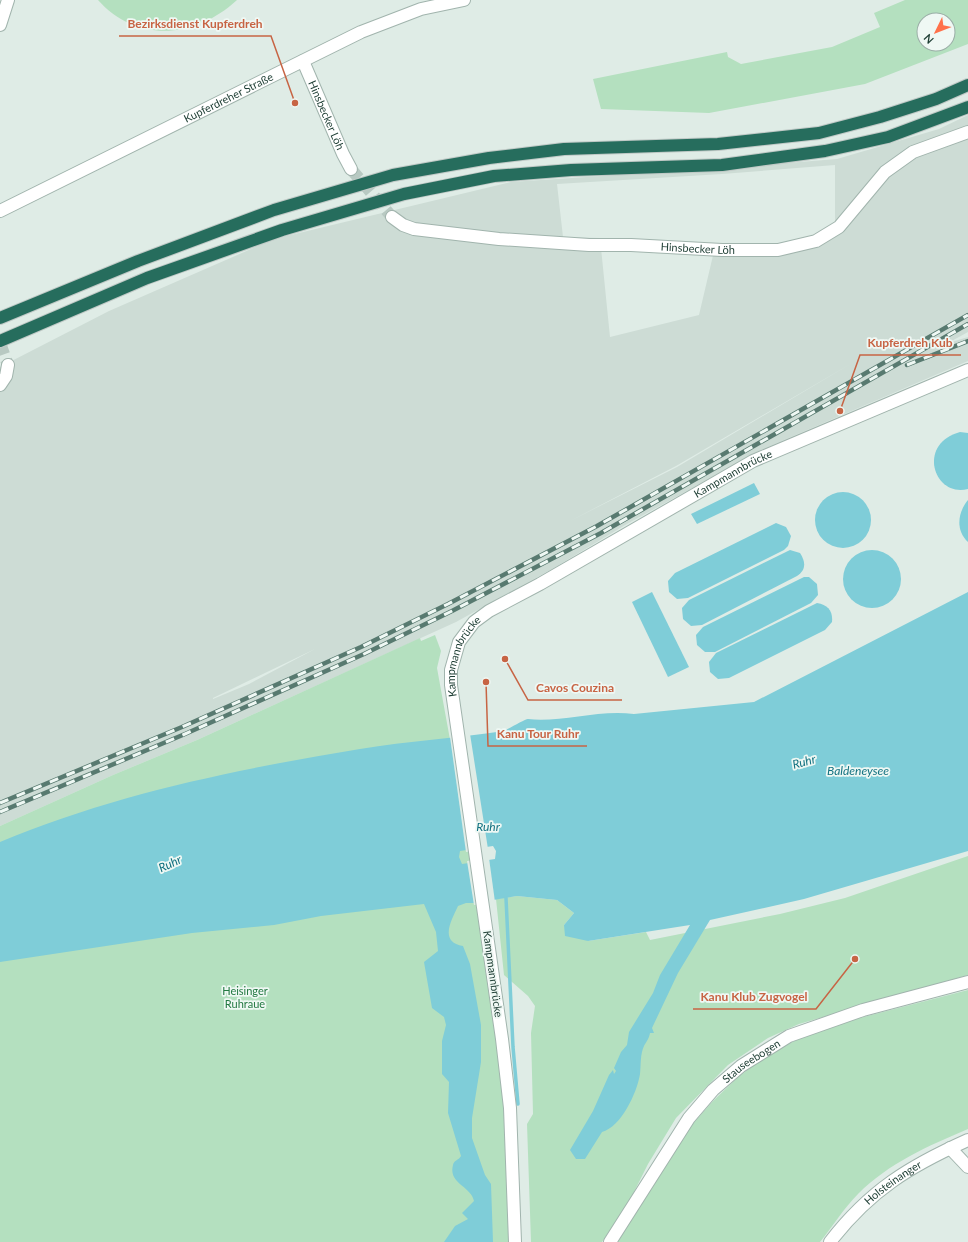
<svg xmlns="http://www.w3.org/2000/svg" width="968" height="1242" viewBox="0 0 968 1242" font-family="Lato,sans-serif">
	<style>
		.built { fill: #cddcd5; fill-rule: evenodd }
		.green { fill: #b4e0bf; fill-rule: evenodd }
		.water { fill: #7fcdd8; fill-rule: evenodd }
		.pier { fill: #dfece6 }
		.lines { fill: none; stroke-linecap: round; stroke-linejoin: round }
		.stream { stroke: #7fcdd8; stroke-width: 3.5 }
		.minor-tunnel { stroke: #b8c9c2; stroke-width: 12; stroke-dasharray: 12 6; stroke-linecap: butt }
		.minor-casing { stroke: #a1b4ad; stroke-width: 14 }
		.tertiary-casing { stroke: #a1b4ad; stroke-width: 14 }
		.motorway-casing { stroke: #c0c9c6; stroke-width: 14 }
		.minor { stroke: #fff; stroke-width: 12 }
		.tertiary { stroke: #fff; stroke-width: 12 }
		.motorway { stroke: #266d5d; stroke-width: 12 }
		.rail-casing { stroke: #587a70; stroke-width: 4.5 }
		.rail { stroke: #eff8f4; stroke-width: 3; stroke-dasharray: 9; stroke-linecap: butt }
		.labels { text-anchor: middle; stroke-width: 3.5; stroke-linejoin: round; paint-order: stroke }
		.street-label { font-size: 11px; fill: #1e3e34; stroke: #eff8f4 }
		.park-label { font-size: 11px; fill: #237942; stroke: #eff8f4 }
		.water-label { font-size: 12px; font-style: italic; fill: #117180; stroke: #eff8f4 }
		.leader { fill: none; stroke: #c76444; stroke-width: 1.5 }
		.callout-dot { fill: #c76444; stroke: #eff8f4; stroke-width: 1.5 }
		.callout-label { font-size: 12px; text-anchor: middle; font-weight: bold; fill: #c76444; stroke: #eff8f4; stroke-width: 3.5; stroke-linejoin: round; paint-order: stroke }
	</style>
	<rect width="100%" height="100%" fill="#dfece6"/>
	<!-- built -->
	<path class="built" d="M 968,115 L 968,332 L 948,343 L 968,337 L 968,361 L 763,449 L 627,524 L 552,569 L 456,622 L 197,740 L 113,775 L 0,826 L 0,367 L 109,311 L 274,239 L 511,182 L 723,168 L 837,159 L 939,129 ZM 835,165 L 835,226 L 812,239 L 779,247 L 715,247 L 699,315 L 610,337 L 600,238 L 563,237 L 557,184 L 722,174 ZM 852,363 L 677,467 L 570,521 L 676,466 ZM 315,649 L 249,684 L 213,699 L 213,698 Z"/>
	<!-- green -->
	<g class="green">
		<path d="M 98,0 L 237,0 C 196,38 137,44 98,0 Z"/>
		<path d="M 905,0 L 968,0 L 968,44 L 865,84 L 709,113 L 601,109 L 593,79 L 727,52 L 728,57 L 741,64 L 832,47 L 880,27 L 874,13 ZM 924,20 L 948,20 L 948,44 L 924,44 Z"/>
		<path d="M 435,635 L 441,651 L 437,668 L 480,905 L 505,1109 L 509,1172 L 508,1242 L 0,1242 L 0,826 L 113,775 L 197,740 L 420,638 L 421,641 Z"/>
		<path d="M 968,856 L 968,975 L 799,1024 L 768,1038 L 728,1065 L 676,1118 L 648,1164 L 628,1204 L 602,1242 L 531,1242 L 527,1124 L 533,1114 L 531,1033 L 535,1006 L 528,996 L 504,975 L 496,899 L 517,896 L 557,900 L 574,913 L 564,925 L 588,941 L 646,932 L 650,940 L 780,914 L 845,898 Z"/>
		<path d="M 968,990 L 968,1129 C 928,1146 889,1163 858,1194 C 844,1208 833,1226 820,1242 L 617,1242 L 689,1128 L 713,1101 L 737,1078 L 763,1058 L 798,1039 L 852,1020 Z"/>
	</g>
	<!-- water -->
	<g class="water">
		<path d="M 960,432 L 968,433 L 968,489 C 934,498 916,444 960,432 Z"/>
		<path d="M 754,483 L 760,494 L 697,524 L 691,514 Z"/>
		<circle cx="843" cy="520" r="28"/>
		<path d="M 968,500 L 968,542 C 955,530 958,512 968,500 Z"/>
		<path d="M 776,523 L 786,527 L 791,536 L 788,546 L 784,550 L 688,598 L 677,599 L 669,592 L 668,581 L 675,573 Z"/>
		<circle cx="872" cy="579" r="29"/>
		<path d="M 790,550 L 800,553 C 806,562 806,570 797,576 L 702,625 L 691,626 L 683,619 L 682,608 L 689,600 Z"/>
		<path d="M 804,577 L 809,577 L 817,584 L 818,595 L 811,603 L 715,652 L 705,652 L 697,645 L 696,635 L 703,627 Z"/>
		<path d="M 652,592 L 689,667 L 668,677 L 632,602 Z"/>
		<path d="M 968,592 L 968,851 L 804,899 L 710,920 L 678,973 L 652,1028 L 654,1033 L 650,1033 C 649,1039 646,1042 644,1046 C 640,1054 641,1066 640,1074 C 637,1093 621,1127 602,1132 L 585,1159 L 576,1159 L 570,1150 L 593,1111 L 609,1075 L 613,1070 L 614,1074 L 616,1071 L 614,1068 L 621,1052 L 627,1045 L 629,1032 L 653,993 L 660,975 L 690,925 L 588,941 L 565,936 L 564,925 L 574,913 L 557,900 L 517,896 L 475,903 L 466,903 L 458,906 C 451,921 439,942 463,946 L 470,964 L 481,1025 L 481,1062 L 472,1118 L 472,1138 L 485,1175 L 491,1184 L 493,1242 L 444,1242 L 455,1226 L 468,1219 L 462,1213 L 474,1201 C 471,1186 448,1184 453,1165 C 454,1160 459,1160 461,1156 L 448,1113 L 449,1082 L 442,1074 L 442,1041 L 446,1025 L 444,1017 L 432,1008 L 424,962 L 438,951 L 436,932 L 424,904 L 321,916 L 274,925 L 192,933 L 0,962 L 0,842 C 114,794 238,769 360,749 C 408,741 456,738 504,731 C 508,729 527,718 528,719 C 560,723 599,709 634,714 L 754,702 ZM 493,846 L 496,851 L 495,859 L 462,864 L 459,857 L 460,851 Z"/>
		<path d="M 817,603 C 828,605 833,611 832,622 L 825,630 L 729,678 L 718,679 L 710,672 L 709,662 L 716,653 Z"/>
	</g>
	<!-- pier -->
	<g class="pier">
		<path d="M 470,734 L 488,849 L 466,852 L 450,737 Z"/>
		<path d="M 489,858 L 495,902 L 474,905 L 467,861 Z"/>
	</g>
	<g class="lines">
		<!-- stream -->
		<path class="stream" d="M 506,898 L 513,1047 L 518,1104"/>
		<!-- minor-tunnel -->
		<g class="minor-tunnel">
			<path d="M 351,169 L 392,217"/>
			<path d="M 0,343 L 8,365"/>
		</g>
		<!-- minor casing -->
		<g class="minor-casing">
			<g id="minor">
				<path d="M 0,25 L 8,0"/>
				<path id="s1" d="M 303,61 L 343,154 L 351,169"/>
				<path id="s2" d="M 392,217 L 403,225 L 414,229 L 499,239 L 589,245 L 631,245 L 722,250 L 778,250 L 816,241 L 839,227 L 885,172 L 913,152 L 968,132"/>
				<path d="M 0,385 L 6,376 L 8,365"/>
				<path d="M 950,1148 L 968,1167"/>
				<path id="s3" d="M 830,1242 C 870,1190 910,1166 968,1140"/>
			</g>
		</g>
		<!-- tertiary casing -->
		<g class="tertiary-casing">
			<g id="tertiary">
				<path id="s4" d="M 0,211 L 361,32 L 421,9 L 464,0"/>
				<path id="s5" d="M 515,1242 L 510,1108 L 502,1039 L 451,685 L 451,670 L 459,642 L 474,622 L 489,611 L 540,584 L 753,461 L 968,370"/>
				<path id="s6" d="M 610,1242 L 689,1118 L 713,1090 L 741,1066 L 789,1036 L 863,1010 L 968,982"/>
			</g>
		</g>
		<!-- motorway casing -->
		<g class="motorway-casing">
			<g id="motorway">
				<path d="M 0,318 L 138,261 L 274,210 L 393,175 L 489,158 L 564,149 L 718,144 L 819,133 L 880,117 L 936,99 L 968,85"/>
				<path d="M 0,341 L 147,278 L 282,230 L 404,194 L 494,176 L 571,170 L 722,165 L 825,151 L 888,137 L 968,107"/>
			</g>
		</g>
		<!-- minor -->
		<use href="#minor" class="minor"/>
		<!-- tertiary -->
		<use href="#tertiary" class="tertiary"/>
		<!-- motorway -->
		<use href="#motorway" class="motorway"/>
		<!-- rail casing -->
		<g class="rail-casing">
			<g id="rail">
				<path d="M 907,365 L 968,341"/>
				<path d="M 0,803 L 182,727 L 361,647 L 448,604 L 597,526 L 968,315"/>
				<path d="M 0,812 L 185,734 L 364,654 L 452,611 L 601,533 L 968,324"/>
			</g>
		</g>
		<!-- rail -->
		<use href="#rail" class="rail"/>
	</g>
	<g class="labels">
		<!-- street labels -->
		<g class="street-label">
			<text dy="4" stroke="none"><textPath href="#s4" startOffset="255">Kupferdreher Straße</textPath></text>
			<text dy="4" stroke="none"><textPath href="#s1" startOffset="59">Hinsbecker Löh</textPath></text>
			<text dy="4" stroke="none"><textPath href="#s2" startOffset="310">Hinsbecker Löh</textPath></text>
			<text dy="4" stroke="none"><textPath href="#s5" startOffset="929">Kampmannbrücke</textPath></text>
			<text dy="4" stroke="none"><textPath href="#s5" startOffset="593">Kampmannbrücke</textPath></text>
			<text transform="translate(493 974) rotate(82)" y="4">Kampmannbrücke</text>
			<text dy="4" stroke="none"><textPath href="#s6" startOffset="232">Stauseebogen</textPath></text>
			<text dy="4" stroke="none"><textPath href="#s3" startOffset="87">Holsteinanger</textPath></text>
		</g>
		<!-- park labels -->
		<g class="park-label">
			<text x="245" y="995">Heisinger<tspan x="245" dy="13">Ruhraue</tspan></text>
		</g>
		<!-- water labels -->
		<g class="water-label">
			<text transform="translate(804 762) rotate(-15)" y="4">Ruhr</text>
			<text x="858" y="775">Baldeneysee</text>
			<text x="488" y="831">Ruhr</text>
			<text transform="translate(170 864) rotate(-25)" y="4">Ruhr</text>
		</g>
	</g>
	<!-- callouts -->
	<path class="leader" d="M295 103L271 36H119M840 411L860 355H961M505 659L528 700H622M486 682L488 746H587M855 959L816 1009H693"/>
	<g class="callout-dot">
		<circle cx="295" cy="103" r="4"/>
		<circle cx="840" cy="411" r="4"/>
		<circle cx="505" cy="659" r="4"/>
		<circle cx="486" cy="682" r="4"/>
		<circle cx="855" cy="959" r="4"/>
	</g>
	<g class="callout-label">
		<text x="195" y="28">Bezirksdienst Kupferdreh</text>
		<text x="910" y="347">Kupferdreh Kub</text>
		<text x="575" y="692">Cavos Couzina</text>
		<text x="538" y="738">Kanu Tour Ruhr</text>
		<text x="754" y="1001">Kanu Klub Zugvogel</text>
	</g>
	<!-- north arrow -->
	<g transform="translate(936 32) rotate(227)"><circle r="19" fill="#eff8f4" stroke="#9baea7"/>
	<path d="M0-3L7 15L0 10L-7 15Z" fill="#ff714a"/>
	<text y="-6" font-size="11" font-weight="bold" text-anchor="middle" fill="#1e3e34">N</text>
	</g>
</svg>
